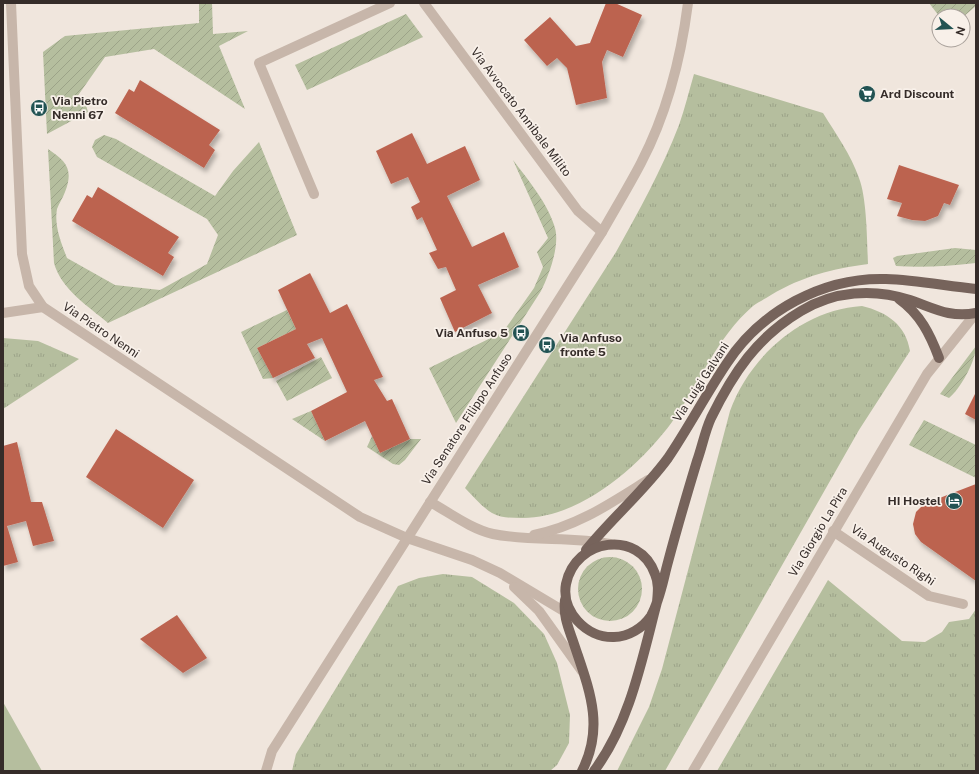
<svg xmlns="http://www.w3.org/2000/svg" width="979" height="774" viewBox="0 0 979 774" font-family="'Public Sans',sans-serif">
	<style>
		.grass { fill: url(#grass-tufts) }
		.garden { fill: url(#garden-furrows) }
		.pitch { fill: #b5be9e }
		.building { fill: #bc6350; filter: url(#shadow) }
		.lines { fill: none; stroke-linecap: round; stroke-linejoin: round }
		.minor { stroke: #c7b6aa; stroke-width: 10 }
		.major { stroke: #76635b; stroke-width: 10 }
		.labels { text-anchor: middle; stroke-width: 3.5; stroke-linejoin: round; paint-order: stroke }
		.poi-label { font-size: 12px; font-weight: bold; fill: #352c29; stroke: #f8f0e9; text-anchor: start }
		.street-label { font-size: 12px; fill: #352c29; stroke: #f8f0e9 }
	</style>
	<defs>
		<pattern id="grass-tufts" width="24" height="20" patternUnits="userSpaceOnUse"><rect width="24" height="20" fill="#b5be9e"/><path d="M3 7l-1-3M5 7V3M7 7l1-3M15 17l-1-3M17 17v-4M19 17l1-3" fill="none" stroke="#9ca388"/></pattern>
		<pattern id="garden-furrows" width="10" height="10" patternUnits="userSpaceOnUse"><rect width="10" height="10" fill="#b5be9e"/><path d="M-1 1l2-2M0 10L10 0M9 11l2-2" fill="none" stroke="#9ca388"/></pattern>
		<filter id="shadow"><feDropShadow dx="2.5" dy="4.5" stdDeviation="2" flood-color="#0004"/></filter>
	</defs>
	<rect width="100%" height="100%" fill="#f0e6dd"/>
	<!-- grass -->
	<g class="grass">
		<path d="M 694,74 L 823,113 C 836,134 851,155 859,178 C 867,199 867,241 868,264 C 832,269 803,276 771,295 C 765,299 758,302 753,306 C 716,338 700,383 672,422 C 639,467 579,519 521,518 C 511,518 501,518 492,513 C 482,507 473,496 465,488 L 616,252 C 639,211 662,169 679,125 C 685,108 689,91 694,74 Z"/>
		<path d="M 862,306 C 887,312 906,325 910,351 L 859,430 L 665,771 L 617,771 L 649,707 L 662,669 L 730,411 C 750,356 802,310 862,306 Z"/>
		<path d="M 3,338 L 38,341 L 79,359 L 3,409 Z"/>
		<path d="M 443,574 L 472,577 L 514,603 L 544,634 L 557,663 L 570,715 L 569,743 L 557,765 L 550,771 L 292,771 L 296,754 L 398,586 L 419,578 Z"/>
		<path d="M 828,580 L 902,641 L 925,642 L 942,632 L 949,622 L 969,619 L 976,609 L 976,771 L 717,771 Z"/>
	</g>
	<!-- garden -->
	<g class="garden">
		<path d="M 199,3 L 212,3 L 213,34 L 248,31 L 219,46 L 245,109 L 154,49 L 105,57 L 72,104 L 86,105 L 88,112 L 47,134 L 43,52 L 65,36 L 199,23 Z"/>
		<path d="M 929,3 L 976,3 L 976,6 L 963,17 L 939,16 Z"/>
		<path d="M 406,14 L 423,37 L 307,90 L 295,65 Z"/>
		<path d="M 104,135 L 116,139 L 215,196 L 233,171 L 259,142 L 297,235 L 108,323 C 88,306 61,289 54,263 L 48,149 C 66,161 74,169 65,192 C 63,198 59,203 57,209 C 54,225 61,243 67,258 L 115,285 L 160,290 L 207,264 L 218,235 L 207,219 L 97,157 L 92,147 L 95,140 Z"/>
		<path d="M 513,160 C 528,180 548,203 555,228 C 560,246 549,275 541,291 L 456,423 L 429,368 L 503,332 L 534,288 L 543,267 L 537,252 L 548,238 Z"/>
		<path d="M 955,248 L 976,250 L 976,263 C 949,266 923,268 896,266 L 893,258 L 897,256 Z"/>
		<path d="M 287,310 L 296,329 L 257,348 L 273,378 L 263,379 L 241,332 Z"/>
		<path d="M 976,346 C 976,361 960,389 949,398 L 940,394 Z"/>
		<path d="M 321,357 L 332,378 L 287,401 L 276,381 Z"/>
		<path d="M 311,411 L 325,441 L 292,419 Z"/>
		<path d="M 924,420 L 976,445 L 976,478 L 909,445 Z"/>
		<path d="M 372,436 L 380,453 L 410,439 L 421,439 L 405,460 L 399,465 L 393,464 L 367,447 Z"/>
		<circle cx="610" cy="589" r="32"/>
	</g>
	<!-- pitch -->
	<path class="pitch" d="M 3,702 L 42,771 L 3,771 Z"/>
	<!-- building -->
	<g class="building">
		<path d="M 606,3 L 615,3 L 642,15 L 623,57 L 607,50 L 602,62 L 607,98 L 576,105 L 567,68 L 557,58 L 547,66 L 524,40 L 550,17 L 576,46 L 590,43 Z"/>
		<path d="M 140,80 L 220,130 L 209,145 L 215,150 L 204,168 L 115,113 L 129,89 L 134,92 Z"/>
		<path d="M 412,133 L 427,164 L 465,146 L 480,180 L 447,196 L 472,247 L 504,232 L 519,267 L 478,285 L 492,313 L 455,332 L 440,298 L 456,290 L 446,267 L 438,269 L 429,253 L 437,250 L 422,217 L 417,220 L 411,207 L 420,202 L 408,177 L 391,184 L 376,151 Z"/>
		<path d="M 899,165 L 959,185 L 950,205 L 944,203 L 938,216 L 925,221 L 912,220 L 897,216 L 902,203 L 887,199 Z"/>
		<path d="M 98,187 L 179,237 L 168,253 L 174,257 L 163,276 L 72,221 L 87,195 L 92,198 Z"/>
		<path d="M 310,273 L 330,313 L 347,304 L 383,377 L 374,380 L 387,401 L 392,399 L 410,439 L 380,453 L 365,421 L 325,441 L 311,411 L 347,392 L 322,338 L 307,344 L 315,358 L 273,378 L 257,348 L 296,329 L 278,290 Z"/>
		<path d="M 976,392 L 976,420 L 965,414 Z"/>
		<path d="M 116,429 L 194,480 L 163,528 L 86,477 Z"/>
		<path d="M 17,442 L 31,502 L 42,502 L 54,541 L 33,546 L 26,521 L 7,526 L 18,562 L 3,566 L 3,446 Z"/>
		<path d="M 976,484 L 976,581 L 921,542 L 915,534 L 913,524 L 916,512 L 924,504 Z"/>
		<path d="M 177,615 L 207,658 L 183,673 L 140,639 Z"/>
	</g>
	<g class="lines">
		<!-- minor -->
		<g class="minor">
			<path d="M 11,3 L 22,254 L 29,286 L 43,307 L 360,517 L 407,538 L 472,560 L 500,573 L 572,616"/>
			<path d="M 424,3 L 578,211 L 602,232"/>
			<path d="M 314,194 L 259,63 L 390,3"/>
			<path d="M 3,313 L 43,307"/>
			<path d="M 430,502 C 450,513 471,529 493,534 C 532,542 572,536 610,544"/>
			<path d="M 833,531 L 929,596 L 963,604"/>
			<path d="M 534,535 C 578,526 611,503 648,480"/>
			<path d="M 514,587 L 539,611 L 582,671"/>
			<path d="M 266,771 L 272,751 L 602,232 C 615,209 629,186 641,163 C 667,113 681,58 688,3"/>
			<path d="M 693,771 L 927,374 L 976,313"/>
		</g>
		<!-- major -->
		<g class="major">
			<path d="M 899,299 C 920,314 930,334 939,358"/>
			<path d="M 586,550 C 612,518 644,491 668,458 C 689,427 706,394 727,363 C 761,311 823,277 886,279 C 916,280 946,286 976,289"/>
			<path d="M 565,600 C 563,617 569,629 574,644 C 589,689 605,726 582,771"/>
			<path d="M 594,771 C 630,723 642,659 657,602 C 658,592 659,583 655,574 C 639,529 575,538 566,584 C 561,611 586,638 614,637 C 628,637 643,628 651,616 C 660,600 663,580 668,562 C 677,528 687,494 697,461 C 702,447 705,431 711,418 C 733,373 757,337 801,311 C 834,291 873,288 910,300 C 934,308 949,318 976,313"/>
		</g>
	</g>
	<!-- icons -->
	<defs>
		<g id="supermarket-disc" transform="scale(0.9)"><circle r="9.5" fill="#225353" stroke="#f8f0e9"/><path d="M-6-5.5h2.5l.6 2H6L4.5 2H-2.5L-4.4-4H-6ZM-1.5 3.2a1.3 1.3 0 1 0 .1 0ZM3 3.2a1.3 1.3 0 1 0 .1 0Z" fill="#fff"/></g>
		<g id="bus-disc" transform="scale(0.9)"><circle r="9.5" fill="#225353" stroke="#f8f0e9"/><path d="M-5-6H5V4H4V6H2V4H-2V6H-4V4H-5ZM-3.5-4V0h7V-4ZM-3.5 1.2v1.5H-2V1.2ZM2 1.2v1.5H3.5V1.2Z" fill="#fff"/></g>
		<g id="hotel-disc" transform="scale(0.9)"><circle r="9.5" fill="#225353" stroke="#f8f0e9"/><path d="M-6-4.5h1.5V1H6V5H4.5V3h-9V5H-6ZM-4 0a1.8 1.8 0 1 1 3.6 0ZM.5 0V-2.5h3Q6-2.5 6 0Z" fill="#fff"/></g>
	</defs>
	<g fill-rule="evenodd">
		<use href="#supermarket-disc" x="867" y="94"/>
		<use href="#bus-disc" x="39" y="108"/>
		<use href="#bus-disc" x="521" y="333"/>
		<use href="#bus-disc" x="547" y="345"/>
		<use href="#hotel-disc" x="954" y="501"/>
	</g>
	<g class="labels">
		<!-- poi labels -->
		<g class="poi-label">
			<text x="880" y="98">Ard Discount</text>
			<text x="52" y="105">Via Pietro<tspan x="52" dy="14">Nenni 67</tspan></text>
			<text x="508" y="337" text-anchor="end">Via Anfuso 5</text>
			<text x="560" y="342">Via Anfuso<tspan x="560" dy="14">fronte 5</tspan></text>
			<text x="941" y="505" text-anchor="end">HI Hostel</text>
		</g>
		<!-- street labels -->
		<g class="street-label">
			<text transform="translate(521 112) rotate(53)" y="4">Via Avvocato Annibale Milito</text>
			<text transform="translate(101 330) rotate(34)" y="4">Via Pietro Nenni</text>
			<text transform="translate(701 382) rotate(-57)" y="4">Via Luigi Galvani</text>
			<text transform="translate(467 419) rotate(-57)" y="4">Via Senatore Filippo Anfuso</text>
			<text transform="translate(818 532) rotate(-59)" y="4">Via Giorgio La Pira</text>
			<text transform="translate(893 555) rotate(34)" y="4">Via Augusto Righi</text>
		</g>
	</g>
	<!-- border -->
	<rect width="979" height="774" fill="none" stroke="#352c29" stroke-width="8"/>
	<!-- north arrow -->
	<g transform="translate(951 28) rotate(108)"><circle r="19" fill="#f8f0e9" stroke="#aaa29c"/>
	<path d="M0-3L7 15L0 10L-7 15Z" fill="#225353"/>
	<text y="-6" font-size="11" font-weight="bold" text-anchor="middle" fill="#352c29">N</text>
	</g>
</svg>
